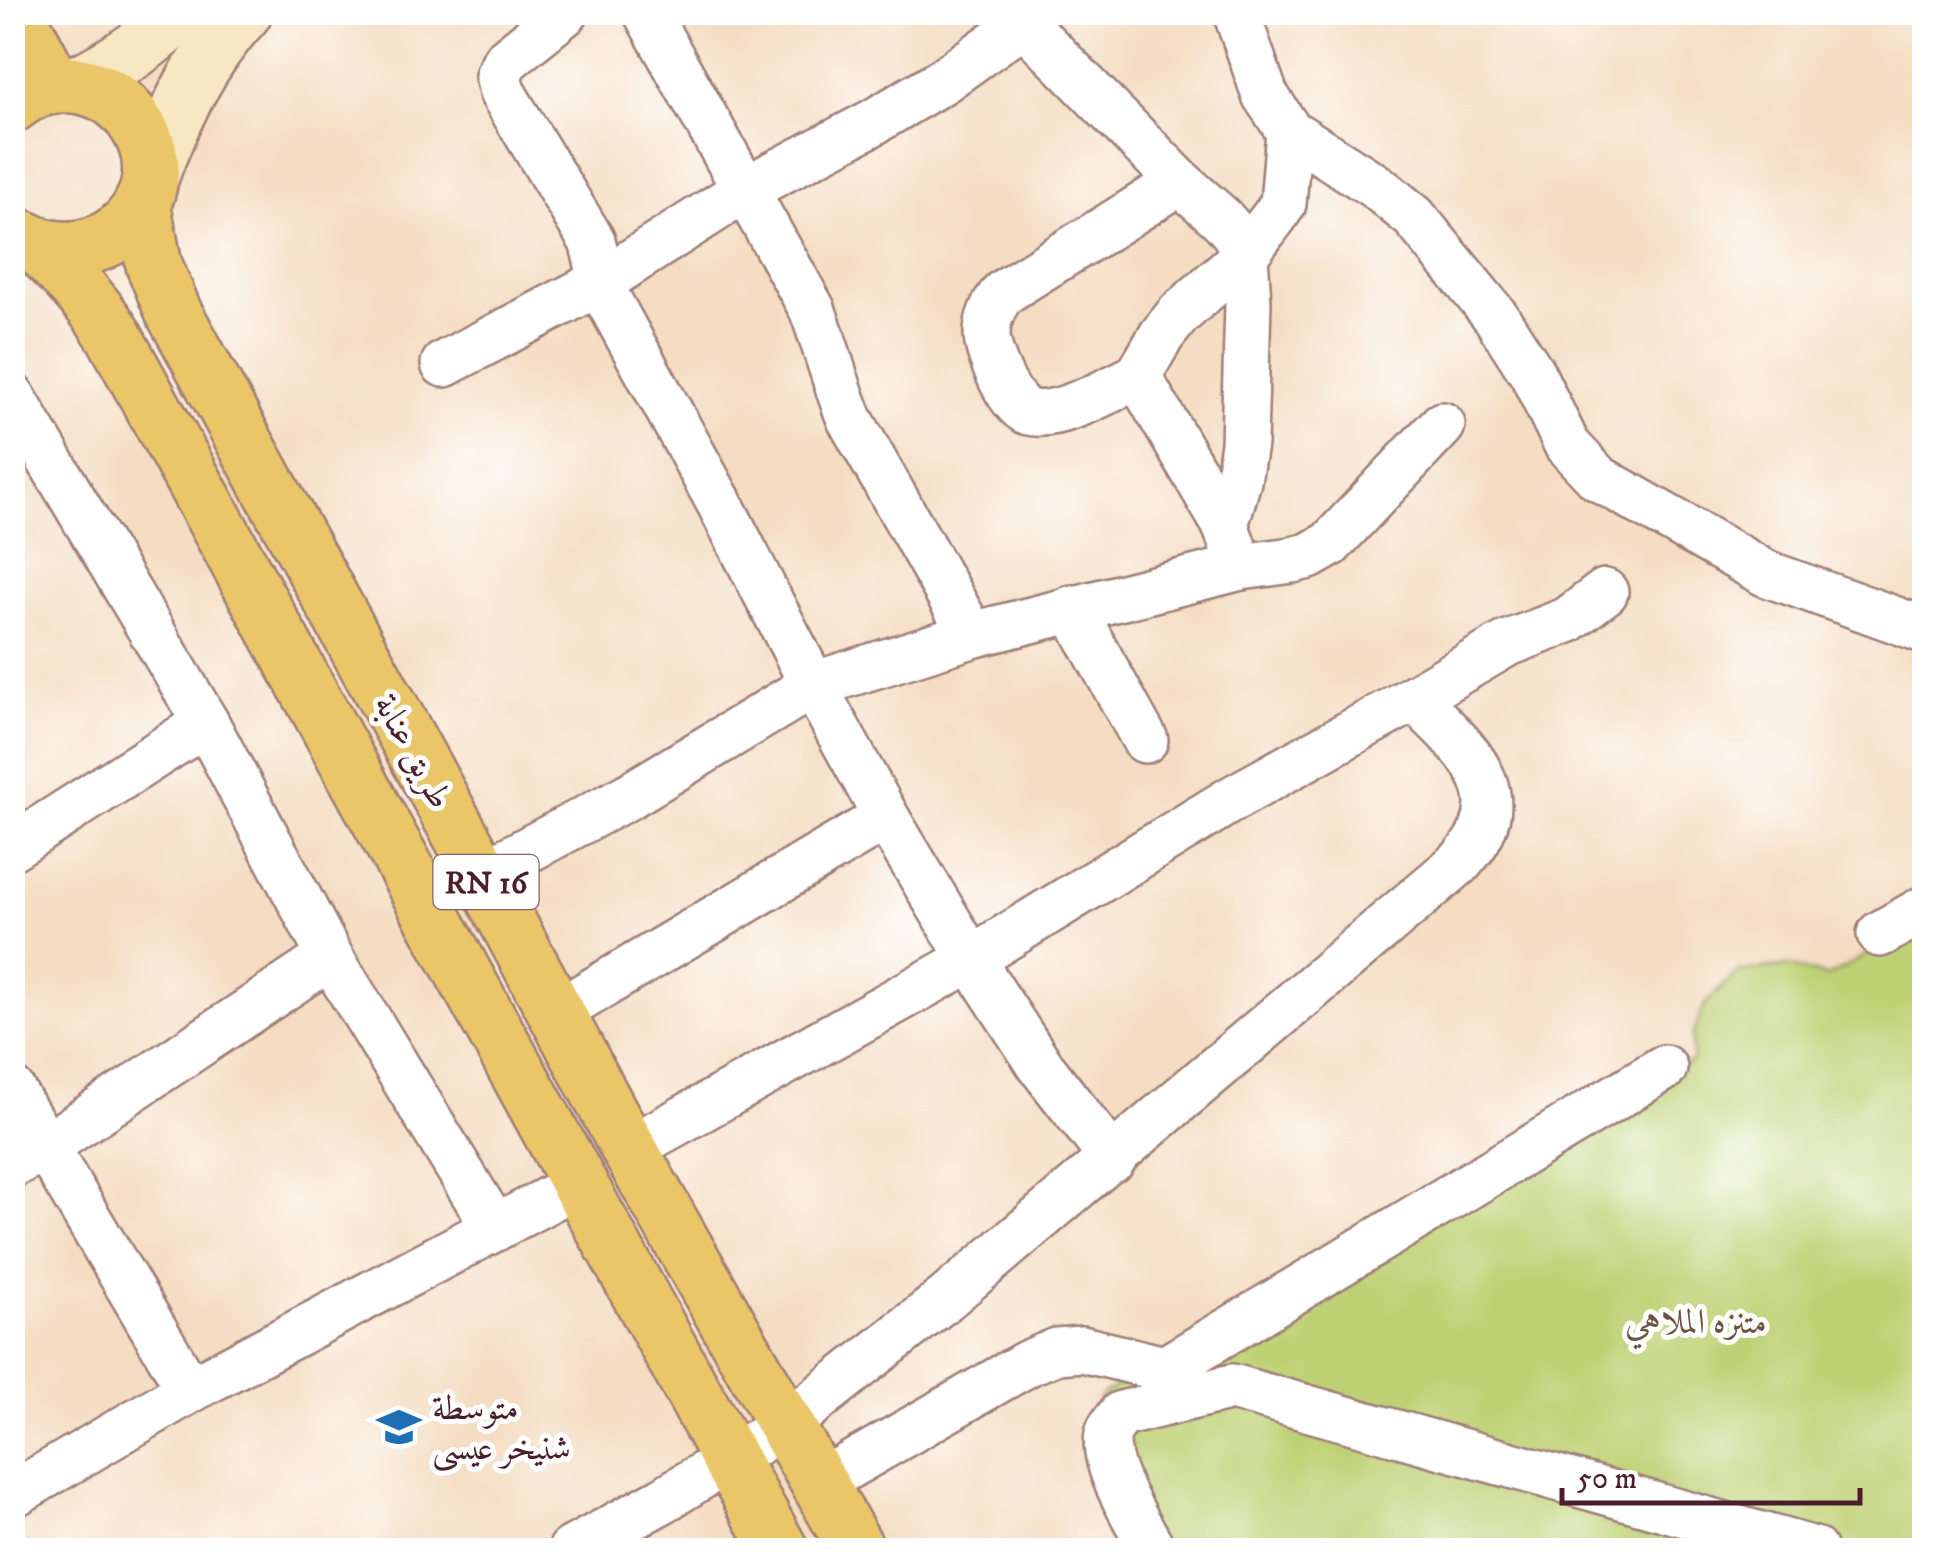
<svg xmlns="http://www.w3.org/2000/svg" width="1937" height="1563" viewBox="0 0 1937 1563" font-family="'IM FELL DW Pica',Amiri,serif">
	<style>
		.green { fill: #bfd174; stroke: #847850; stroke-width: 2.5 }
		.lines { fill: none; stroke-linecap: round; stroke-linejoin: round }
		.street-casing { stroke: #9f7e76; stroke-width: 50 }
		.secondary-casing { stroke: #9f7e76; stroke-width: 60 }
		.highway-casing { stroke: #9f7e76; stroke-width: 60 }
		.street { stroke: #fff; stroke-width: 45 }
		.secondary { stroke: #f7e8c3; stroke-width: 55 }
		.highway { stroke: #ebc669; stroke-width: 55 }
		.labels { text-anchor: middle; stroke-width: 10; stroke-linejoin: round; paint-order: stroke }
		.shield { fill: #fff; stroke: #80626b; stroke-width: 2.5 }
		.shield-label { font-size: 32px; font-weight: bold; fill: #4a1f2b }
		.street-label { font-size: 35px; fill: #4a1f2b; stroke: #fff }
		.park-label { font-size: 35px; fill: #6d5441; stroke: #fff }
		.poi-label { font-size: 35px; fill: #4a1f2b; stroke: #fff; text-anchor: start }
	</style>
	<rect width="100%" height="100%" fill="#fff"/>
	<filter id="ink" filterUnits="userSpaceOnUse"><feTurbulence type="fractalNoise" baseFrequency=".01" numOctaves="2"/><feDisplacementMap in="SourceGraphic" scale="20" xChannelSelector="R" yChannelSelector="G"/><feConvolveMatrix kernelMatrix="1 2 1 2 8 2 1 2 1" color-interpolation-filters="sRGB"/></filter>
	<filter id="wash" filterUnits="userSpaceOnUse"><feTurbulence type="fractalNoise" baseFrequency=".0048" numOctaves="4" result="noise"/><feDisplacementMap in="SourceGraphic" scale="40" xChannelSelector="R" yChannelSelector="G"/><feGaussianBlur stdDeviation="2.25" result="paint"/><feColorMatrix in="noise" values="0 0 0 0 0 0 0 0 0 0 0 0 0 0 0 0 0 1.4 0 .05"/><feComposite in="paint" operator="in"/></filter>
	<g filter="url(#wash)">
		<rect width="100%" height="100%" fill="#f4ddc2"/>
		<!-- green -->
		<path class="green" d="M 1924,922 L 1924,1550 L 1136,1550 L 1090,1447 L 1088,1421 L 1102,1395 L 1693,1060 L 1692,1037 L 1705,1004 L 1738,972 L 1789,966 L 1828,977 Z"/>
	</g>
	<g filter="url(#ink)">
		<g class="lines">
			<!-- street casing -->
			<g class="street-casing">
				<g id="street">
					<path d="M 566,12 L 505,61 L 498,76 L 502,92 L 592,241 L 599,268 L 599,283 L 720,504 L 813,685 L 886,817 L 971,959 L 1042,1068 L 1113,1159"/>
					<path d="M 646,12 L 812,309 C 826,346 835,383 850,419 L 972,635"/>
					<path d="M 1013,12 L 1180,182 L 1222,219 L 1235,234 L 1245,255 L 1248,302 L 1244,444 L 1238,481 L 1225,525 L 1241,567"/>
					<path d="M 1236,12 L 1265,95 L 1289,131 L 1377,187 L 1414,217 L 1496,317 L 1532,373 L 1567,445 L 1598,478 L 1765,573 L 1924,630"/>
					<path d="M 444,364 L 599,283 L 746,189 L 870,124 L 944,80 L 1022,24"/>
					<path d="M 1138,376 C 1113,388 1057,420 1029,412 C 1010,407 987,353 987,334 C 987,318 994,304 1004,292 L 1180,182"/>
					<path d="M 12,396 L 206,723 L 330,957 L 495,1228"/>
					<path d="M 1225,525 L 1138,376 L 1162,335 L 1178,315 L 1245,255 L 1274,217 L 1283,204 L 1289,131"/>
					<path d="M 1072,608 L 1145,740"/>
					<path d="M 12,847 L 206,723"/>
					<path d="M 482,874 L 629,796 L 813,685 L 972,635 L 1241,567 L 1292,560 L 1309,556 L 1330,544 L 1442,425"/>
					<path d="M 1880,934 L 1924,909"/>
					<path d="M 556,1013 L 886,817"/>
					<path d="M 12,1090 L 190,1390"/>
					<path d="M 629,1149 L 971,959 L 1232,799 L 1414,698 L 1506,644 L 1568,620 L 1605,592"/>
					<path d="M 12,1165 L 45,1147 L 330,957"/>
					<path d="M 819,1483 L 1028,1363 L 1057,1351 L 1082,1349 L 1165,1369 L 1664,1068"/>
					<path d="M 12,1495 L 190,1390 L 578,1184"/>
					<path d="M 571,1550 L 663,1500 L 786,1424 L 945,1299 L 1461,861 C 1524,793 1463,747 1414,698"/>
					<path d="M 1153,1550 C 1138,1522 1101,1466 1108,1434 C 1110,1426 1116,1421 1121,1414 L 1232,1387 L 1814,1550"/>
				</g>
			</g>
			<!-- secondary casing -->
			<g class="secondary-casing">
				<g id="secondary">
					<path d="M 75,85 C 114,66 149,44 180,12"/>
					<path d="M 150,178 C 172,118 200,59 244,12"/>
				</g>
			</g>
			<!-- highway casing -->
			<g class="highway-casing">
				<g id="highway">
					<path d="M 16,12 L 55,86"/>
					<path d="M 12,105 C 32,88 59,81 85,87 C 106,92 123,104 135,122 C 186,196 102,280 23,238"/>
					<path d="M 142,203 L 154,265 L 174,313 L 482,874 L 629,1149 L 857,1550"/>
					<path d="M 38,246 C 66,275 92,300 113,334 L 780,1550"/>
				</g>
			</g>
			<!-- street -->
			<use href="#street" class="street"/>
			<!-- secondary -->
			<use href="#secondary" class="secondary"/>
			<!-- highway -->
			<use href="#highway" class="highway"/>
		</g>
	</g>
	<!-- icons -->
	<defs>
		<g id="school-bare" transform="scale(3.45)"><path d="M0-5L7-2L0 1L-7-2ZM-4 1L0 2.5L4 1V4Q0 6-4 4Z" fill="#1f6fb2" stroke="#fff" stroke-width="2.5" paint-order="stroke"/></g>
	</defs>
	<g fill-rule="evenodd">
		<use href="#school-bare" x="399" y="1427"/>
	</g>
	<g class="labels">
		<!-- shield labels -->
		<rect class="shield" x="433.5" y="855" width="105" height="54" rx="8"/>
		<g class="shield-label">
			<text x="486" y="893">RN 16</text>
		</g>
		<!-- street labels -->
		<g class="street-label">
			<text transform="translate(414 751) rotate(61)" y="12">طريق عنابة</text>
		</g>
		<!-- park labels -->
		<g class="park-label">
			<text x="1696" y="1333">متنزه الملاهي</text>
		</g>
		<!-- poi labels -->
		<g class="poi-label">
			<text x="432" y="1419">متوسطة<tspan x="432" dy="40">شنيخر عيسى</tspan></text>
		</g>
	</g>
	<!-- margin -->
	<rect width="1937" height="1563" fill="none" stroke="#fff" stroke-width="50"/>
	<!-- scale -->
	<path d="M1562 1488v15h298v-15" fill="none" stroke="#4a1f2b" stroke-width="5"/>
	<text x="1577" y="1488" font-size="30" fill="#4a1f2b" stroke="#ffffff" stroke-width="8" paint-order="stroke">50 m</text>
</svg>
